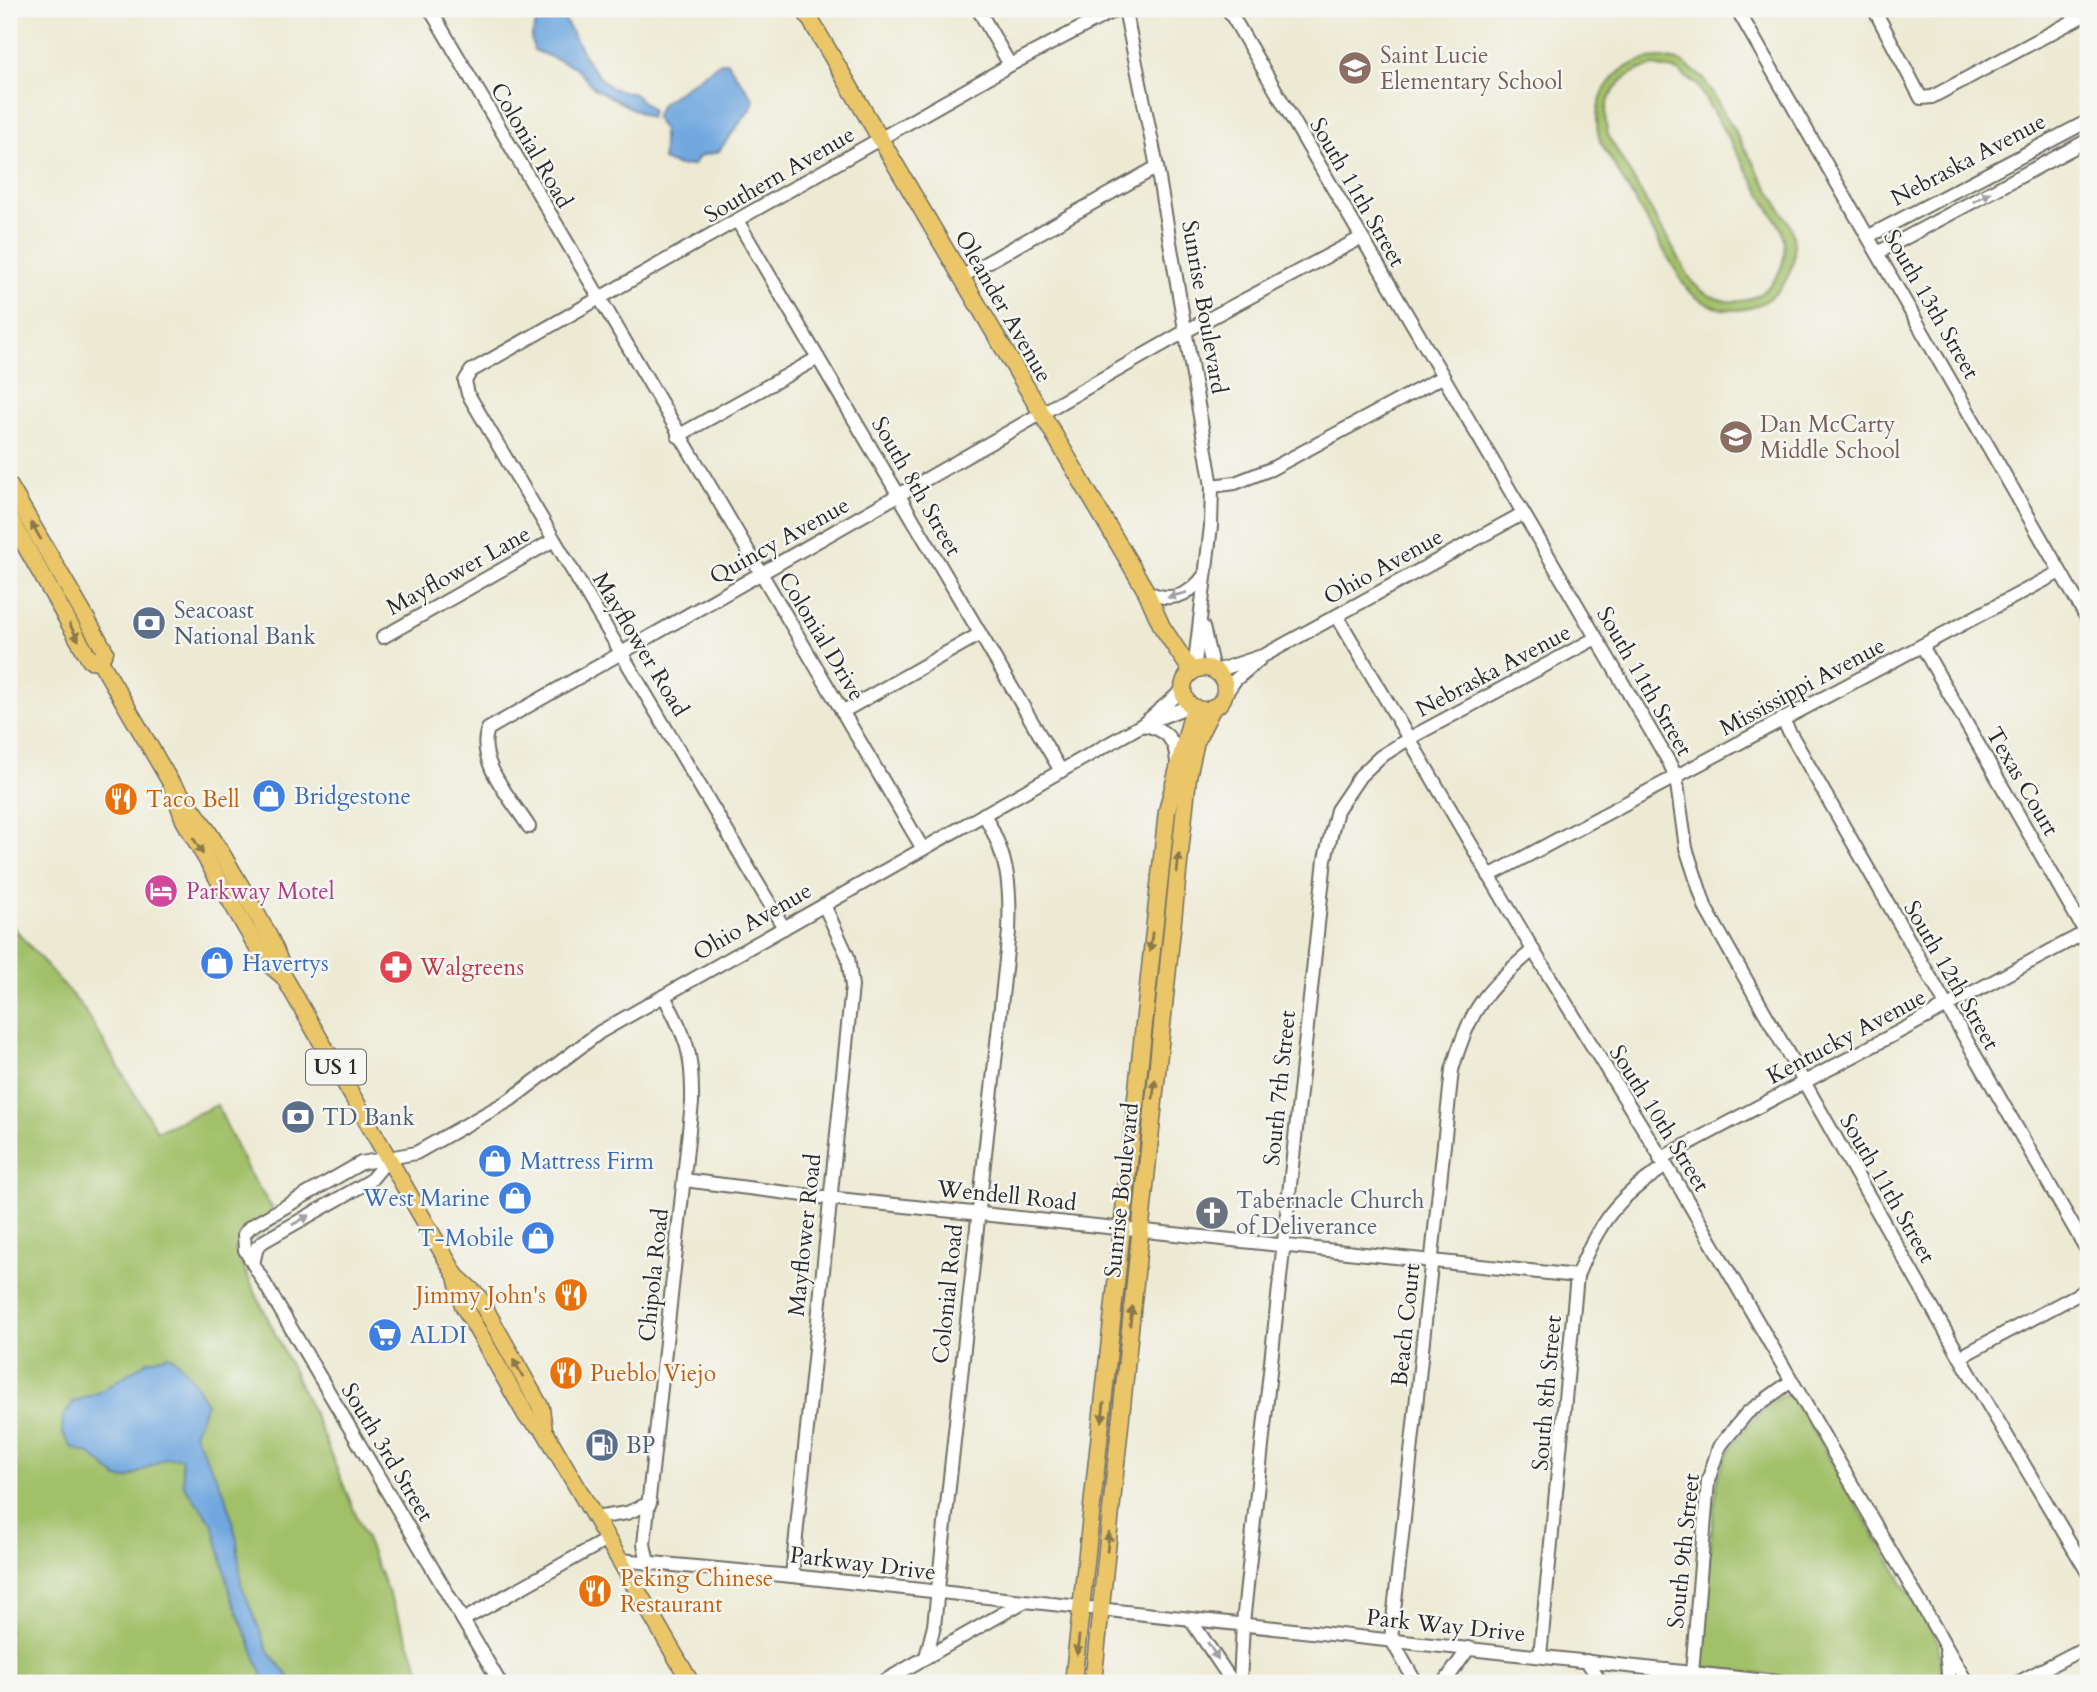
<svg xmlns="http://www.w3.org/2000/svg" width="2097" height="1692" viewBox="0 0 2097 1692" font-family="Cardo,serif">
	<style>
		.green { fill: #a1c067; stroke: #667649; stroke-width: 2; fill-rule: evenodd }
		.water { fill: #70a7df; stroke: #4e6985; stroke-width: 2 }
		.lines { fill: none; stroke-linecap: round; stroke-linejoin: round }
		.minor-casing { stroke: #6f6e66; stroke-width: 16 }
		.major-casing { stroke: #6f6e66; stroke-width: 19 }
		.minor { stroke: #fff; stroke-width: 12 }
		.major { stroke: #eac669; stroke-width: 16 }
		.oneway { fill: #a0a0a0 }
		.oneway2 { fill: #8a784a }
		.labels { text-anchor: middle; stroke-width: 5; stroke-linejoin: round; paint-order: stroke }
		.shield { fill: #f6f6f2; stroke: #686867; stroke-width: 2 }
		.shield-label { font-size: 21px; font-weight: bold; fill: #2b2b2b }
		.education-label { font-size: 23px; fill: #785e54; stroke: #f6f6f2; text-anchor: start }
		.street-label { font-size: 23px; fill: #2b2b2b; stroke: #f6f6f2 }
		.service-label { font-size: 23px; fill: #4e5e75; stroke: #f6f6f2; text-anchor: start }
		.shop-label { font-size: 23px; fill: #366cbe; stroke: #f6f6f2; text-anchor: start }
		.food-label { font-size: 23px; fill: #c56008; stroke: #f6f6f2; text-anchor: start }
		.hotel-label { font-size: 23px; fill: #b23c85; stroke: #f6f6f2; text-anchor: start }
		.health-label { font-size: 23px; fill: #be3a42; stroke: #f6f6f2; text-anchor: start }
		.worship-label { font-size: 23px; fill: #5b616d; stroke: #f6f6f2; text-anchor: start }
	</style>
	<rect width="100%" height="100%" fill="#f6f6f2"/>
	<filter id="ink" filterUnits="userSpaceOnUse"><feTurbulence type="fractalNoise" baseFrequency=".0143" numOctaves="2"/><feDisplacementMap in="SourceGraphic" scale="14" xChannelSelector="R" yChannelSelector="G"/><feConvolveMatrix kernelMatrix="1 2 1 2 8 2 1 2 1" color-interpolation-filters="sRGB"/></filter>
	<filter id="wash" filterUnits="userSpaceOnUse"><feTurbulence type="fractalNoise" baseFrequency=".00686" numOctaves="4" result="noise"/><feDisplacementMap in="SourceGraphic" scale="28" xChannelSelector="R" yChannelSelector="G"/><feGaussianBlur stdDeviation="1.57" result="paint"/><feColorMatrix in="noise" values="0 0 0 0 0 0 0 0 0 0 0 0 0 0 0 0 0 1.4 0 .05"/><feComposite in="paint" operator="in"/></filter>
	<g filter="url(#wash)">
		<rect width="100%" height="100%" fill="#edead4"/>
		<!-- green -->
		<g class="green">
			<path d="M 1663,58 L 1682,62 L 1704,79 L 1791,227 C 1811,294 1735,339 1686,288 L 1600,141 C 1587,96 1617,57 1663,58 ZM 1654,66 L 1678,71 L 1697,85 L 1782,230 C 1798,287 1735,326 1693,283 L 1609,137 C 1597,102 1619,72 1654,66 Z"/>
			<path d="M 9,922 L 84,1009 L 157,1131 L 217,1105 L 249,1173 L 280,1220 L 235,1250 L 316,1419 L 426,1683 L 9,1683 Z"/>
			<path d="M 1782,1395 L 1793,1397 L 1938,1642 L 1942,1674 L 1937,1681 L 1837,1683 L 1704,1668 L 1697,1662 L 1718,1474 C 1732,1439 1751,1417 1782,1395 Z"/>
		</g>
		<!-- water -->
		<g class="water">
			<path d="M 541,9 L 565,9 L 562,15 L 589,64 L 602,80 L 611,88 L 634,94 L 652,110 L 650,118 L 595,89 L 575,67 L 534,50 L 531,38 Z"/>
			<path d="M 721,62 L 727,62 L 754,100 L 751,108 L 718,152 L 700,156 L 693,165 L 678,166 L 663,160 L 663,130 L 655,118 L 661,104 Z"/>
			<path d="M 169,1355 C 182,1361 199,1389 206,1403 L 194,1434 L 226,1496 L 237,1540 L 241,1584 L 268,1651 L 294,1683 L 266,1683 L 232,1599 L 213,1524 L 184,1486 L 181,1458 L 166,1458 L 127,1479 L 118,1478 L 90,1454 L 72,1448 L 62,1432 L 63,1417 L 73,1402 L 100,1392 L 148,1361 Z"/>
		</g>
	</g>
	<g filter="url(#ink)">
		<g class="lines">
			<!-- minor casing -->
			<g class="minor-casing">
				<g id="minor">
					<path d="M 430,9 L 923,849"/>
					<path d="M 978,9 L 1010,65"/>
					<path d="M 1125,9 L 1157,167 L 1212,486 L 1211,526 L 1194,671"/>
					<path d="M 1228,9 L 1669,762 L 1676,777 L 1686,848 L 1706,909 L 1960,1357 L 2088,1573"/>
					<path d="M 1737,9 L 2088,620"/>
					<path d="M 1874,9 L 1921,98 L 1932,97 L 2088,13"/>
					<path d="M 738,222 L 1061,771"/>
					<path d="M 1869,236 L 2088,121"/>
					<path d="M 1879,252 L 2088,140"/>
					<path d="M 961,277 L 1157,167"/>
					<path d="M 678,436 L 818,358"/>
					<path d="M 1212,486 L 1235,483 L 1271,469 L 1442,377"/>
					<path d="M 1146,591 C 1169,603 1188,597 1203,577"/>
					<path d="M 1337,616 L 1533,950 L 1680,1188 L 1967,1683"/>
					<path d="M 1203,627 L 1213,670"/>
					<path d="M 383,637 L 554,540"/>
					<path d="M 1922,646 L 2088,937"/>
					<path d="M 1216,671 L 1265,655 L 1522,514"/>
					<path d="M 1224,696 L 1235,680 L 1259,660"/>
					<path d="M 842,712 L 980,634"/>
					<path d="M 1782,719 L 2088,1252"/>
					<path d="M 1149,722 L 1192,705"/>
					<path d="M 1142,725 C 1165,728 1176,739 1177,763"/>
					<path d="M 529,827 C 513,801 475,761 488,729 L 1186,331 L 1361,238"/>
					<path d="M 1489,876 L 2060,572"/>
					<path d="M 784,928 L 491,433 L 468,394 L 465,381 L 471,371 L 1010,65 L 1117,9"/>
					<path d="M 1660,1159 L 2088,931"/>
					<path d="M 684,1180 L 828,1198 L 1577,1276"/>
					<path d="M 253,1264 L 257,1247 L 264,1241 L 370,1181 L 389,1158"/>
					<path d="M 1960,1357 L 2088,1289"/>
					<path d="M 595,1518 L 627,1513 L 650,1503"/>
					<path d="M 620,1560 L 792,1576 L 1785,1683"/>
					<path d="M 648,1563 L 644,1544 L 692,1103 C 693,1052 687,1040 664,996"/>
					<path d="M 792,1576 L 852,986 L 848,957 L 824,905"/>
					<path d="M 1190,1619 L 1233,1683"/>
					<path d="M 463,1620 L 608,1539"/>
					<path d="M 1946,1652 L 1949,1683"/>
					<path d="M 1540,1656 L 1577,1276 C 1598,1223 1617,1197 1665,1167"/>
					<path d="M 926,1657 L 934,1626 L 1009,932 C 1011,884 1008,857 984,814"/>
					<path d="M 1587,1661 L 1601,1683"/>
					<path d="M 1692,1673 L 1708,1481 L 1719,1447 L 1747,1413 L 1790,1382"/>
					<path d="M 500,1683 L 245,1250 L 244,1234 L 250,1227 L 361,1163 L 416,1153 L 510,1100 L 600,1032 L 1142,725 L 1184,689"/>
					<path d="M 881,1683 L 1023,1602"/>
					<path d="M 1240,1683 L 1243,1623 L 1325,859 L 1337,810 L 1360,776 L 1380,757 L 1410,738 L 1596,638"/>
					<path d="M 1416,1683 L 1391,1639 L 1452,1070 C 1470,1008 1485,991 1533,950"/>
					<path d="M 1444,1683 L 1469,1648"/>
					<path d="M 1652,1683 L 1666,1670"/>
					<path d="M 2017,1683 L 2088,1646"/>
				</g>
			</g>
			<!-- major casing -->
			<g class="major-casing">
				<g id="major">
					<path d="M 804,9 L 1146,591 L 1162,627 L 1192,672"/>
					<path d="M 9,485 L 105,651 L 100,661"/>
					<path d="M 9,517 L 90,660 L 100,661"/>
					<path d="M 100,661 L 171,783 L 184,820 L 265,961 L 284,977"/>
					<circle cx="1204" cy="689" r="21"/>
					<path d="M 171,783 C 201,816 221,852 243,890 C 259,919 277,945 284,977 L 456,1276 L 463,1305 L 527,1417 L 544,1430 L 691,1683"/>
					<path d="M 457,1277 L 478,1296 L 541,1408 L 544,1430"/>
					<path d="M 1073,1683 L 1167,811 L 1194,707"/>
					<path d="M 1093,1683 L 1188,777 L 1196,741 L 1213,707"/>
				</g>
			</g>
			<!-- minor -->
			<use href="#minor" class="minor"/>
			<!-- major -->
			<use href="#major" class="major"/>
		</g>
		<!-- one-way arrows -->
		<defs><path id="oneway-solid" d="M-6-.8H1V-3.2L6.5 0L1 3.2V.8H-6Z" transform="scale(1.75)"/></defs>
		<g class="oneway">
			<use href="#oneway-solid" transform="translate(1982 197) rotate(-29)"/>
			<use href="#oneway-solid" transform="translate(1177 595) rotate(165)"/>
			<use href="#oneway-solid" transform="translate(301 1220) rotate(-29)"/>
			<use href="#oneway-solid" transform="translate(1213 1651) rotate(58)"/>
		</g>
		<g class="oneway2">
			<use href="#oneway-solid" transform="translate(36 531) rotate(-120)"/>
			<use href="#oneway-solid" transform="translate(74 632) rotate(61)"/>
			<use href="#oneway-solid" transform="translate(198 846) rotate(60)"/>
			<use href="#oneway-solid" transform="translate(1178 863) rotate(-84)"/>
			<use href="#oneway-solid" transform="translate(1151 942) rotate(97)"/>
			<use href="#oneway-solid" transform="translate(1154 1089) rotate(-84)"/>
			<use href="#oneway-solid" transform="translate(1131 1316) rotate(-84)"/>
			<use href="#oneway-solid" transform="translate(518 1368) rotate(-120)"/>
			<use href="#oneway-solid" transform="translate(1103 1412) rotate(96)"/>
			<use href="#oneway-solid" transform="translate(1108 1542) rotate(-84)"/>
			<use href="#oneway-solid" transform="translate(1078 1645) rotate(97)"/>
		</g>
	</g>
	<!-- icons -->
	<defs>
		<g id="school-disc" transform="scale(1.75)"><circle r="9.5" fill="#8d6e63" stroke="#f6f6f2"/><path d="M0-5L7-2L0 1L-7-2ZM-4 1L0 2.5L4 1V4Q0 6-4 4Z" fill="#fff"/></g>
		<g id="bank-disc" transform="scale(1.75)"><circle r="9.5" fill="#5c6f8a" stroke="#f6f6f2"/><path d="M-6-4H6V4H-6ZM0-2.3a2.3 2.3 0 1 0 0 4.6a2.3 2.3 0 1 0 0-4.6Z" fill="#fff"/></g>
		<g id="shop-disc" transform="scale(1.75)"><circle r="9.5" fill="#3f7fe0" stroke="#f6f6f2"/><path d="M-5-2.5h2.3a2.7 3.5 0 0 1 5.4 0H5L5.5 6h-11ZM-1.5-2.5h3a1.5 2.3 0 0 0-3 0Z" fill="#fff"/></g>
		<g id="restaurant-disc" transform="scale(1.75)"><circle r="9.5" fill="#e8710a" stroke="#f6f6f2"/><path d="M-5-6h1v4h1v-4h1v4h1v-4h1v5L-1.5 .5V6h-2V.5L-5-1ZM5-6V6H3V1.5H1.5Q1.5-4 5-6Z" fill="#fff"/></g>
		<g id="hotel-disc" transform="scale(1.75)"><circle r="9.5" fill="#d1479c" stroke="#f6f6f2"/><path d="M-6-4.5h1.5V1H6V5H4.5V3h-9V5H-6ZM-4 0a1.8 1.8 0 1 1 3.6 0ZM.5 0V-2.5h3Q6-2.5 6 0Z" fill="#fff"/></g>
		<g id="pharmacy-disc" transform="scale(1.75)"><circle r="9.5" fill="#e0444e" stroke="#f6f6f2"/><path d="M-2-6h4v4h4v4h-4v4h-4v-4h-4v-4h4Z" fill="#fff"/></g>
		<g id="church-disc" transform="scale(1.75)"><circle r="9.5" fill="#6b7280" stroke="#f6f6f2"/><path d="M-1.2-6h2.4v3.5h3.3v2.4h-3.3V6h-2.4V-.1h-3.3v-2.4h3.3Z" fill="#fff"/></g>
		<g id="supermarket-disc" transform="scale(1.75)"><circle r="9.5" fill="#3f7fe0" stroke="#f6f6f2"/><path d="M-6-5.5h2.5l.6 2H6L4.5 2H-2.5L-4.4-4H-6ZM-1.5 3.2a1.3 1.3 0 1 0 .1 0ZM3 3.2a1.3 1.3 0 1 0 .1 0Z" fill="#fff"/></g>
		<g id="fuel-disc" transform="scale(1.75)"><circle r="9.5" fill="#5c6f8a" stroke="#f6f6f2"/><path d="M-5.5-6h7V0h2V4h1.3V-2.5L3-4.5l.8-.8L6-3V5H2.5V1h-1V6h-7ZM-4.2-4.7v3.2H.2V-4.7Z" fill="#fff"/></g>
	</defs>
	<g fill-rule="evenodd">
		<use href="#school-disc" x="1355" y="68"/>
		<use href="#school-disc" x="1736" y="437"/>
		<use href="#bank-disc" x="149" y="623"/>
		<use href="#shop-disc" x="269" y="796"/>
		<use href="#restaurant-disc" x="121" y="799"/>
		<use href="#hotel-disc" x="161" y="891"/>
		<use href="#shop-disc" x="217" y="963"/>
		<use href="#pharmacy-disc" x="396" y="967"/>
		<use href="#bank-disc" x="298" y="1117"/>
		<use href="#shop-disc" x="495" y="1161"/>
		<use href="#shop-disc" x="515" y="1198"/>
		<use href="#church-disc" x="1212" y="1213"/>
		<use href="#shop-disc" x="538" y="1238"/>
		<use href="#restaurant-disc" x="571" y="1295"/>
		<use href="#supermarket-disc" x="385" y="1335"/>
		<use href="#restaurant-disc" x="566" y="1373"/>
		<use href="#fuel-disc" x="602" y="1445"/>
		<use href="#restaurant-disc" x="595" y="1591"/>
	</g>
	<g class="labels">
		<!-- shield labels -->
		<rect class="shield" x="306" y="1049.5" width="60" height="35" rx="5"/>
		<g class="shield-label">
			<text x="336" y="1074">US 1</text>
		</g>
		<!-- education labels -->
		<g class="education-label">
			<text x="1380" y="63">Saint Lucie<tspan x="1380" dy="26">Elementary School</tspan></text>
			<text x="1760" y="432">Dan McCarty<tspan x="1760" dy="26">Middle School</tspan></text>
		</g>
		<!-- street labels -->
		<g class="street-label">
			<text transform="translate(532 145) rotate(60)" y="8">Colonial Road</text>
			<text transform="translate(1968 159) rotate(-28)" y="8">Nebraska Avenue</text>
			<text transform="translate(779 174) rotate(-30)" y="8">Southern Avenue</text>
			<text transform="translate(1358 192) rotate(60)" y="8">South 11th Street</text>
			<text transform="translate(1932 304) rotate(60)" y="8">South 13th Street</text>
			<text transform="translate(1004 306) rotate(60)" y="8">Oleander Avenue</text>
			<text transform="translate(1205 307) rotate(80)" y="8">Sunrise Boulevard</text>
			<text transform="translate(917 486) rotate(60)" y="8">South 8th Street</text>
			<text transform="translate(779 540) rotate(-29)" y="8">Quincy Avenue</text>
			<text transform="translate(1383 566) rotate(-29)" y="8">Ohio Avenue</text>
			<text transform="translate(458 570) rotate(-29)" y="8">Mayflower Lane</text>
			<text transform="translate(822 636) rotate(59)" y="8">Colonial Drive</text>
			<text transform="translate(641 644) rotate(59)" y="8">Mayflower Road</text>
			<text transform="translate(1493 670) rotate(-28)" y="8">Nebraska Avenue</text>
			<text transform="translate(1645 681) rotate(60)" y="8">South 11th Street</text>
			<text transform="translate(1802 686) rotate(-28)" y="8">Mississippi Avenue</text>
			<text transform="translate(2023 781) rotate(60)" y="8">Texas Court</text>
			<text transform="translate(752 921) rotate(-30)" y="8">Ohio Avenue</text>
			<text transform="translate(1952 975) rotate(60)" y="8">South 12th Street</text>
			<text transform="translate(1846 1036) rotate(-28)" y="8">Kentucky Avenue</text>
			<text transform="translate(1279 1088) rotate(-84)" y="8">South 7th Street</text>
			<text transform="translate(1660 1118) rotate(58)" y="8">South 10th Street</text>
			<text transform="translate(1888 1188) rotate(60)" y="8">South 11th Street</text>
			<text transform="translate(1121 1190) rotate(-84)" y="8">Sunrise Boulevard</text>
			<text transform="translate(1007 1195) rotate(6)" y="8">Wendell Road</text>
			<text transform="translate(804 1235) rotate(-84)" y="8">Mayflower Road</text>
			<text transform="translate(653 1275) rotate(-84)" y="8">Chipola Road</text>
			<text transform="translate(947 1294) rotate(-84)" y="8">Colonial Road</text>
			<text transform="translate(1405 1325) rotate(-84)" y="8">Beach Court</text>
			<text transform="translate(1546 1393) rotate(-85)" y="8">South 8th Street</text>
			<text transform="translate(388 1452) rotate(59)" y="8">South 3rd Street</text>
			<text transform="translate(1683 1551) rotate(-84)" y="8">South 9th Street</text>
			<text transform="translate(863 1563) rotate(7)" y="8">Parkway Drive</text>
			<text transform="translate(1446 1625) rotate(6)" y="8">Park Way Drive</text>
		</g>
		<!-- service labels -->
		<g class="service-label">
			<text x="174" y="618">Seacoast<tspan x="174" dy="26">National Bank</tspan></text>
			<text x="322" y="1125">TD Bank</text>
			<text x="626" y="1453">BP</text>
		</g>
		<!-- shop labels -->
		<g class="shop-label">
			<text x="294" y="804">Bridgestone</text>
			<text x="242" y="971">Havertys</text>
			<text x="520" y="1169">Mattress Firm</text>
			<text x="490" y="1206" text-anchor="end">West Marine</text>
			<text x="514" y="1246" text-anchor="end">T-Mobile</text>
			<text x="410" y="1343">ALDI</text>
		</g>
		<!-- food labels -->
		<g class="food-label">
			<text x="146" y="807">Taco Bell</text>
			<text x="546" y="1303" text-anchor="end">Jimmy John's</text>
			<text x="590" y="1381">Pueblo Viejo</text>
			<text x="620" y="1586">Peking Chinese<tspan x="620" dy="26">Restaurant</tspan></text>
		</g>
		<!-- hotel labels -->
		<g class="hotel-label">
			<text x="186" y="899">Parkway Motel</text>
		</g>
		<!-- health labels -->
		<g class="health-label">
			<text x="420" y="975">Walgreens</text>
		</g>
		<!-- worship labels -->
		<g class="worship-label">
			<text x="1236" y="1208">Tabernacle Church<tspan x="1236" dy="26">of Deliverance</tspan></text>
		</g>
	</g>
	<!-- margin -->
	<rect width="2097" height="1692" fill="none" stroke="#f6f6f2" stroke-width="35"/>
</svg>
